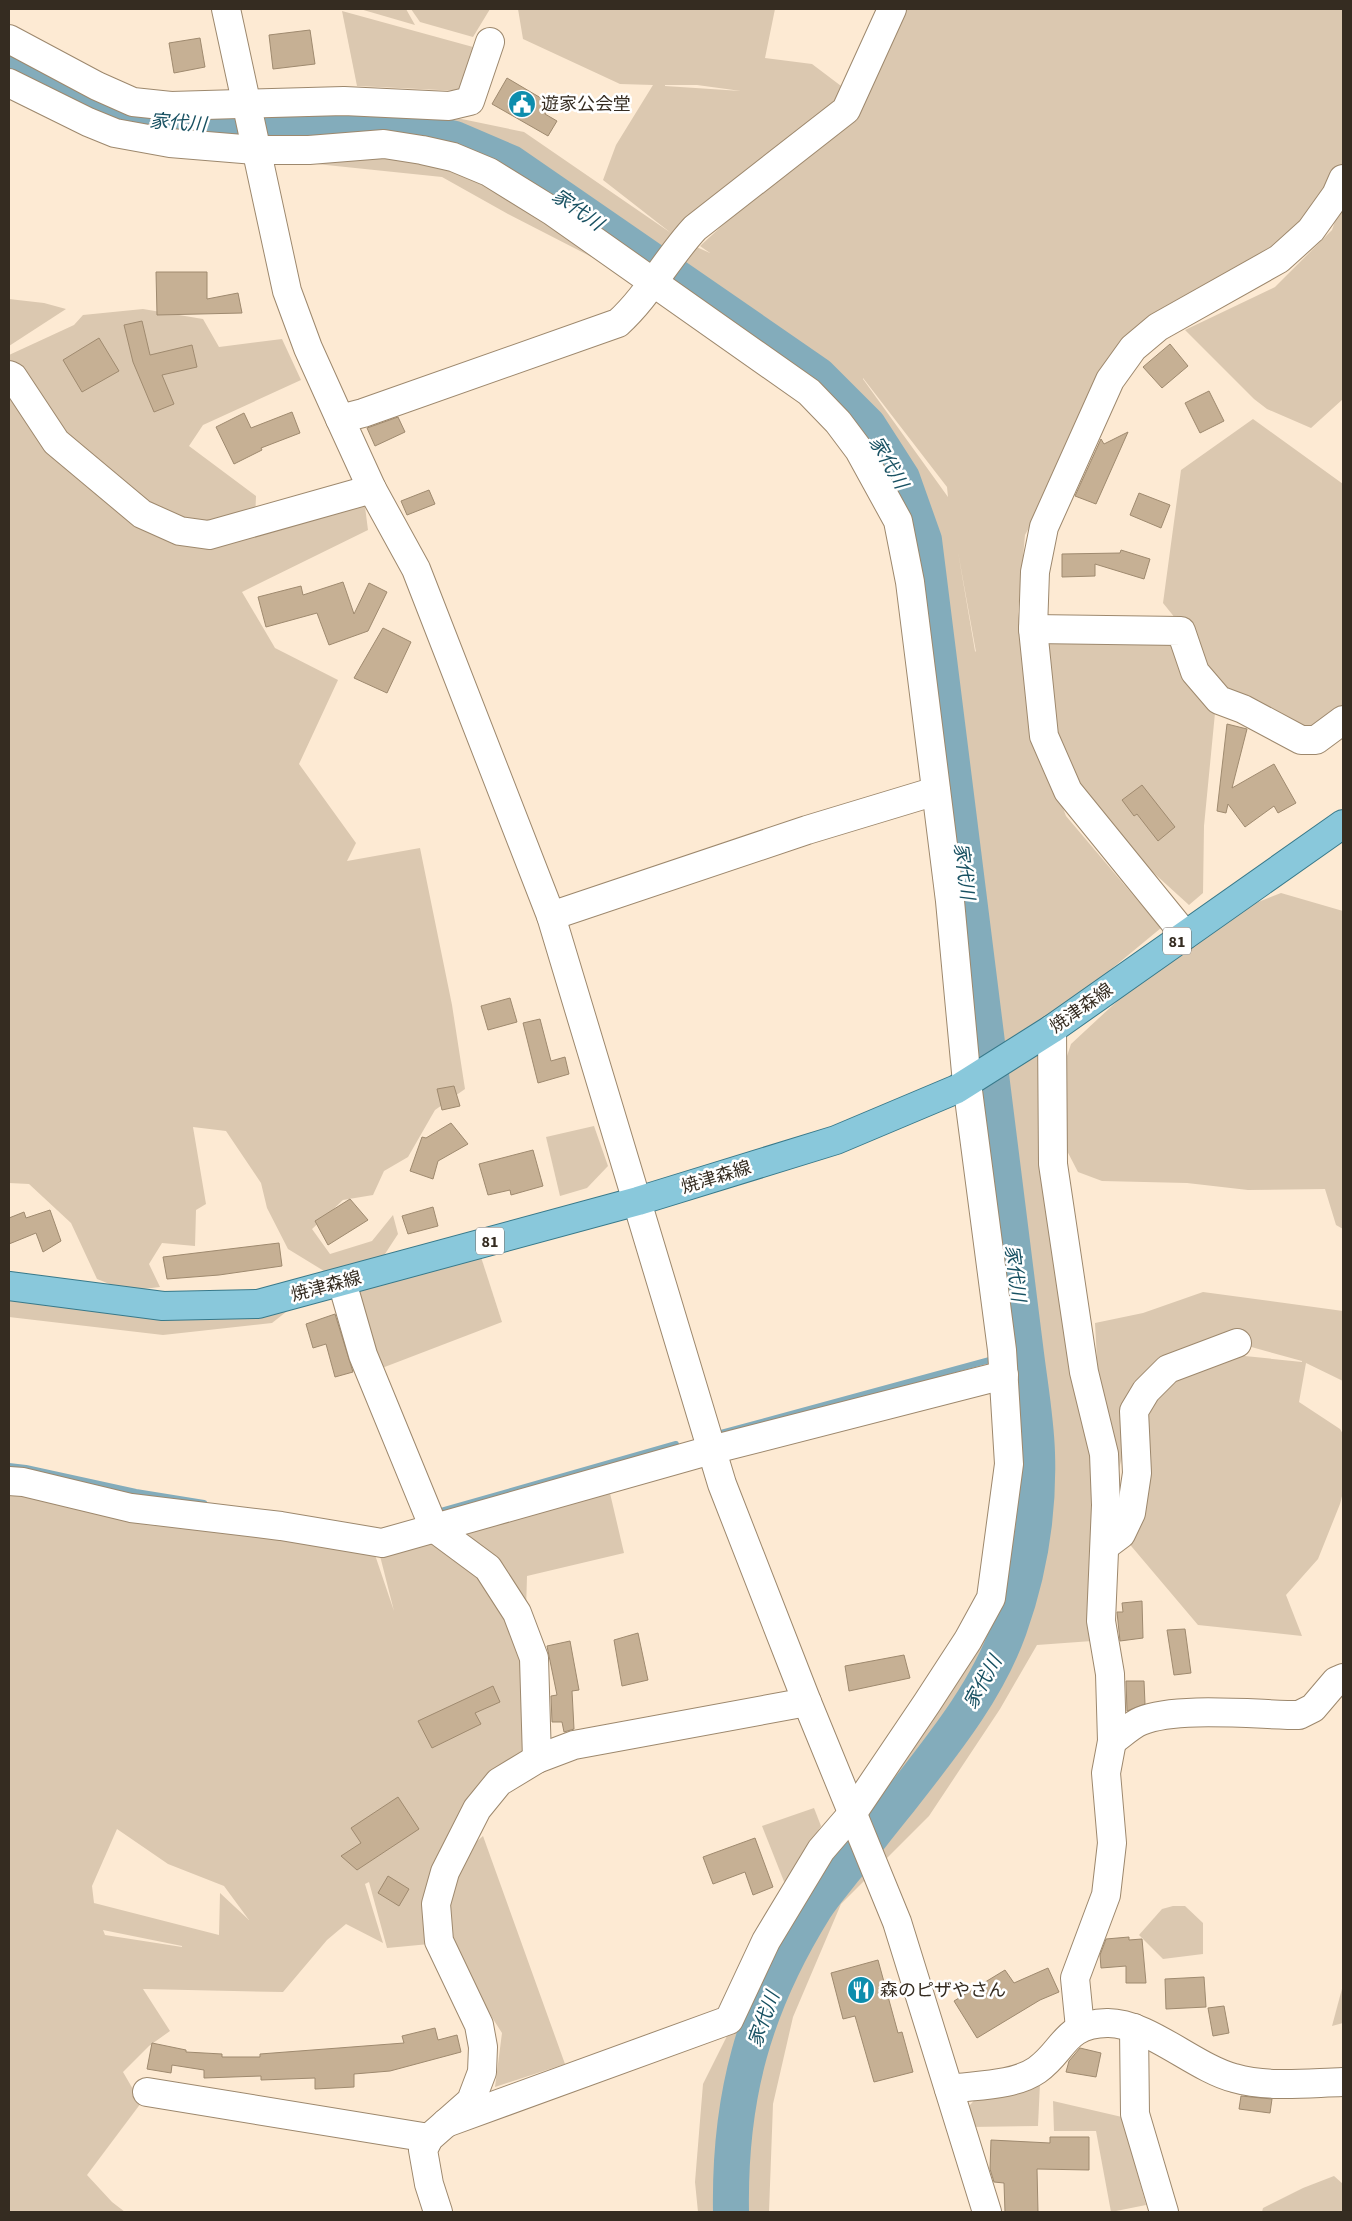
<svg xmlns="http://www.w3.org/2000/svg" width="1352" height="2221" viewBox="0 0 1352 2221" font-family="'Source Sans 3','Noto Sans JP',sans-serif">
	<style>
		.green { fill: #dbc8b0; fill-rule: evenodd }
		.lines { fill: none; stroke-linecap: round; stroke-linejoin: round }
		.stream { stroke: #83acbb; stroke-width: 6 }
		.river { stroke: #83acbb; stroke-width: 36 }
		.building { fill: #c6b094; stroke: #9f8a6f }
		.minor-casing { stroke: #9d886d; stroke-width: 30 }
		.major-casing { stroke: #38798a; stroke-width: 30 }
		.minor { stroke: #fff; stroke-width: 28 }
		.major { stroke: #89c8db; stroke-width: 28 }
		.labels { text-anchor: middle; stroke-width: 5; stroke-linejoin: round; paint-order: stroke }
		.shield { fill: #fff; stroke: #726b64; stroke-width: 1 }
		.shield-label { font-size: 16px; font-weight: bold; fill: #352c21 }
		.poi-label { font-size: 18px; fill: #352c21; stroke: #fff; text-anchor: start }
		.street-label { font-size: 18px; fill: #352c21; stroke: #fff }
		.water-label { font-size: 19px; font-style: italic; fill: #185162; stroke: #fff }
	</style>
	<rect width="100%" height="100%" fill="#fdead3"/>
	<!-- green -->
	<g class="green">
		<path d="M 360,9 L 406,9 L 415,25 Z"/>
		<path d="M 411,9 L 490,9 L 473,37 L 420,22 Z"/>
		<path d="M 518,9 L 775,9 L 765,58 L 812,64 L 853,95 L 889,9 L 1343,9 L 1343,169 L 1313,220 L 1127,349 L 1025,535 L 1018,612 L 1038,739 L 1066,816 L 1161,928 L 1046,1023 L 1053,1098 L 1071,1044 L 1198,926 L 1281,893 L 1343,911 L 1343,1229 L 1336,1225 L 1325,1189 L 1248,1190 L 1187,1183 L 1102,1181 L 1078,1172 L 1065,1147 L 1102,1454 L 1095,1323 L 1143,1313 L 1203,1292 L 1343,1311 L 1343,1381 L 1306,1363 L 1299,1402 L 1340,1429 L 1343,1434 L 1343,1492 L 1340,1504 L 1318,1559 L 1286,1595 L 1302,1636 L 1198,1625 L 1121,1534 L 1133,1413 L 1106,1521 L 1092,1641 L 1037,1645 L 1000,1709 L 929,1816 L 841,1904 L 793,2017 L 773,2104 L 769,2212 L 698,2212 L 695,2182 L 703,2084 L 753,1984 L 800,1901 L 979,1641 L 1009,1531 L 892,519 L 806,397 L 617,270 L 508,214 L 442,177 L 278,160 L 264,107 L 423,111 L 524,132 L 671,233 L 603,180 L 616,145 L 653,85 L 620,84 L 523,39 ZM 665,85 L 697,85 L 741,91 L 665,86 ZM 774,178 L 700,246 L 710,253 L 683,241 ZM 863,378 L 947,487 L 948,497 L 863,379 ZM 958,552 L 976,652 L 975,651 ZM 1237,1343 L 1302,1361 L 1302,1362 L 1235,1355 Z"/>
		<path d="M 342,11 L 473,47 L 466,84 L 460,91 L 357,86 Z"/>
		<path d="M 9,43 L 131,104 L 231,106 L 230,139 L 126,127 L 9,76 Z"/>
		<path d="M 1343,198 L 1343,399 L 1311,428 L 1267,409 L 1254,399 L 1185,330 L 1275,287 L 1332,230 Z"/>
		<path d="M 9,299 L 44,303 L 66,309 L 9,346 Z"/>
		<path d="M 143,309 L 203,319 L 219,347 L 282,339 L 301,380 L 203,425 L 189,446 L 256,496 L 255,521 L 363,491 L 368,530 L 242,592 L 275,648 L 338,680 L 299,764 L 356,843 L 347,861 L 420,848 L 452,1005 L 465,1089 L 435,1110 L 408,1157 L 384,1171 L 373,1195 L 343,1200 L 312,1229 L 330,1254 L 372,1241 L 393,1215 L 398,1234 L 383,1257 L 359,1269 L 324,1271 L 288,1249 L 267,1208 L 261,1183 L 226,1131 L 193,1127 L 206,1204 L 196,1210 L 195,1246 L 162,1243 L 149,1264 L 160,1287 L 127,1291 L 97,1279 L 71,1223 L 29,1184 L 9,1183 L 9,355 L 74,325 L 83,315 Z"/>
		<path d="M 1253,419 L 1343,484 L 1343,713 L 1317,732 L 1215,713 L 1204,826 L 1203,893 L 1189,905 L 1146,866 L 1074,787 L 1042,724 L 1034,640 L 1184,629 L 1163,603 L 1181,470 Z"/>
		<path d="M 594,1126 L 608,1166 L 587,1188 L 560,1196 L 546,1137 Z"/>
		<path d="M 480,1254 L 502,1322 L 382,1368 L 350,1291 Z"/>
		<path d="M 9,1297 L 291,1308 L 272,1323 L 163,1335 L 9,1317 Z"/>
		<path d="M 609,1489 L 624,1553 L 527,1576 L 526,1611 L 468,1540 L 460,1528 Z"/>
		<path d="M 9,1492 L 373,1549 L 394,1611 L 378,1548 L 431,1537 L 492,1574 L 521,1622 L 537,1754 L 434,1879 L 440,1943 L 387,1948 L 369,1882 L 365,1884 L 383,1943 L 346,1924 L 327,1940 L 283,1992 L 143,1989 L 170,2031 L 149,2046 L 123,2072 L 141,2103 L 87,2175 L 112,2202 L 125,2212 L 9,2212 ZM 117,1829 L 168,1864 L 224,1886 L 249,1920 L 220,1893 L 219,1935 L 94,1903 L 92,1886 ZM 103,1930 L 182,1946 L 182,1947 L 105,1935 Z"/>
		<path d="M 814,1808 L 821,1826 L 785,1884 L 762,1826 Z"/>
		<path d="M 483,1836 L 565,2064 L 495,2087 L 502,2033 L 465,1975 L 442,1904 L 458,1858 Z"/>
		<path d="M 1173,1906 L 1185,1906 L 1203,1923 L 1203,1954 L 1163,1959 L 1139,1935 L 1162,1909 Z"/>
		<path d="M 1343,1985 L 1343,2023 L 1332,2026 Z"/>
		<path d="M 1040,2083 L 1038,2126 L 971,2127 L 969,2106 L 982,2092 Z"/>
		<path d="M 1053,2101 L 1122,2117 L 1146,2205 L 1111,2212 L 1096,2131 L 1054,2131 Z"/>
		<path d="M 1334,2176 L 1343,2184 L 1343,2212 L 1262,2212 L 1263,2208 L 1303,2188 Z"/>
	</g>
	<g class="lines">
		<!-- stream -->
		<g class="stream">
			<path d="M 1009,1356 L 1026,1354"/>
			<path d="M 721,1433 L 997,1358"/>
			<path d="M 9,1466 L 26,1468 L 136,1492 L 204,1503"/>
			<path d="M 434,1513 L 676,1444"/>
		</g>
		<!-- river -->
		<path class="river" d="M 9,61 L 84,100 L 132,118 L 187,124 L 413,129 L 455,139 L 511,163 L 818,375 L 868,425 L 902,478 L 924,540 L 1026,1354 C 1030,1386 1036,1420 1037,1453 C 1039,1512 1029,1573 1009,1629 C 986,1693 941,1747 900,1800 C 881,1823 863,1847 844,1870 C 835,1882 824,1894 815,1908 C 754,2006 729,2096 731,2212"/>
	</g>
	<!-- building -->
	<g class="building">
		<path d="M 310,30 L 315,64 L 273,69 L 269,35 Z"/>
		<path d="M 200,38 L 205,67 L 174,73 L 169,43 Z"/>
		<path d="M 507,78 L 551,104 L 545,114 L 557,121 L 548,136 L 492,104 Z"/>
		<path d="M 156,272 L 207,272 L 207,299 L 238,293 L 242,313 L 157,315 Z"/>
		<path d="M 142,321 L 150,355 L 192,345 L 197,367 L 162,375 L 174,404 L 154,412 L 133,362 L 124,325 Z"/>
		<path d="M 99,338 L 119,371 L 82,392 L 63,360 Z"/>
		<path d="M 1170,344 L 1188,366 L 1162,388 L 1143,367 Z"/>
		<path d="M 1209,391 L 1224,421 L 1200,433 L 1185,403 Z"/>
		<path d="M 292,412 L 300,433 L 261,448 L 262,450 L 234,464 L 216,427 L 244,413 L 251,428 Z"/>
		<path d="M 398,417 L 405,432 L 375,446 L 367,428 Z"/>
		<path d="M 1128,432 L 1096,504 L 1075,496 L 1101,439 L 1104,444 Z"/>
		<path d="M 429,490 L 435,504 L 407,515 L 401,501 Z"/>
		<path d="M 1139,493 L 1170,505 L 1161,528 L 1130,515 Z"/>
		<path d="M 1121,550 L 1150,559 L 1144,579 L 1095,564 L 1095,576 L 1062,577 L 1062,554 L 1120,553 Z"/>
		<path d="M 343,582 L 354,614 L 369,583 L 387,592 L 368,631 L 329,645 L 317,613 L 266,627 L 258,597 L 301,586 L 303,595 Z"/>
		<path d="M 383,628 L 411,642 L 387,693 L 354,678 Z"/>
		<path d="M 1227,724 L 1247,729 L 1232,788 L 1274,764 L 1296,803 L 1278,813 L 1274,806 L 1245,827 L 1228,804 L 1226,813 L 1217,811 Z"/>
		<path d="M 1142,785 L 1175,827 L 1158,841 L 1137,814 L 1134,816 L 1122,800 Z"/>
		<path d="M 510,998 L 517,1022 L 488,1030 L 481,1006 Z"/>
		<path d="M 540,1019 L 551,1061 L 565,1057 L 569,1074 L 538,1083 L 523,1023 Z"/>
		<path d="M 454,1086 L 460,1106 L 442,1110 L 437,1089 Z"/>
		<path d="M 451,1123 L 468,1144 L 438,1161 L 433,1179 L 410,1171 L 422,1137 L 426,1138 Z"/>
		<path d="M 533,1150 L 543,1186 L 511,1195 L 510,1190 L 488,1195 L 479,1164 Z"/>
		<path d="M 350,1199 L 368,1220 L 328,1245 L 315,1221 Z"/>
		<path d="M 433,1207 L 438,1226 L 408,1234 L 402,1216 Z"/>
		<path d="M 50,1210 L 61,1241 L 43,1252 L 36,1233 L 9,1244 L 9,1218 L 24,1212 L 26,1218 Z"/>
		<path d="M 279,1243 L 282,1266 L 219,1275 L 167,1279 L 163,1257 Z"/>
		<path d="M 335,1314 L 353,1372 L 335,1377 L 326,1344 L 313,1348 L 306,1324 Z"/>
		<path d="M 1142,1601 L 1143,1638 L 1120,1641 L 1117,1612 L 1123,1612 L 1122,1603 Z"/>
		<path d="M 1185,1629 L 1191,1673 L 1174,1675 L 1167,1630 Z"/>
		<path d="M 638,1633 L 648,1680 L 622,1686 L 614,1640 Z"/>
		<path d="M 570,1641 L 579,1690 L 572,1691 L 574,1729 L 564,1732 L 562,1722 L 552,1722 L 551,1696 L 557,1695 L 547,1646 Z"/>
		<path d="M 904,1655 L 910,1678 L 849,1691 L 845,1666 Z"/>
		<path d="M 1126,1681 L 1144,1681 L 1145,1704 L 1127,1711 Z"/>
		<path d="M 493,1686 L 500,1702 L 475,1713 L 481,1724 L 432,1748 L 418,1721 Z"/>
		<path d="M 398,1797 L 419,1829 L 357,1870 L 341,1856 L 361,1843 L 351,1828 Z"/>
		<path d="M 755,1838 L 773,1887 L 753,1895 L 745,1872 L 713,1884 L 703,1857 Z"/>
		<path d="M 388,1876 L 409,1889 L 399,1906 L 378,1893 Z"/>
		<path d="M 1129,1937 L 1129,1940 L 1142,1939 L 1146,1983 L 1126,1983 L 1126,1966 L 1101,1968 L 1100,1955 L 1106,1939 Z"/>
		<path d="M 878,1960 L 898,2033 L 902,2032 L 913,2072 L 874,2082 L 855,2016 L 843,2019 L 831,1973 Z"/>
		<path d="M 1048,1968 L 1059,1992 L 1040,2000 L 977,2038 L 954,2001 L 1005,1970 L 1014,1983 Z"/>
		<path d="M 1204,1977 L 1206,2007 L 1166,2009 L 1165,1979 Z"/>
		<path d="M 1224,2006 L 1229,2033 L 1213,2036 L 1208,2008 Z"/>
		<path d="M 435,2028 L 438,2040 L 457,2035 L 461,2052 L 390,2071 L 354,2074 L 354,2087 L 315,2089 L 315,2078 L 261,2080 L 261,2076 L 204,2078 L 204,2070 L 172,2065 L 171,2073 L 147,2069 L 152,2043 L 186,2050 L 186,2052 L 222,2054 L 222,2057 L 260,2057 L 260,2054 L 404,2043 L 402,2036 Z"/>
		<path d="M 1080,2048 L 1101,2053 L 1096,2077 L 1066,2072 L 1069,2061 Z"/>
		<path d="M 1241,2096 L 1272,2099 L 1270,2113 L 1239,2109 Z"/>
		<path d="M 1050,2137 L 1089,2137 L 1089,2170 L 1037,2169 L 1038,2212 L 1005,2212 L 1004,2183 L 994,2182 L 990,2169 L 991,2140 L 1050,2143 Z"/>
	</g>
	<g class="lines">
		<!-- minor casing -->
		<g class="minor-casing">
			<g id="minor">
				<path d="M 226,9 L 287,291 L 308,348 L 340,419 L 372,489 L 416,569 L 551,916 L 722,1484 L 807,1702 L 897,1922 L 987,2212"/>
				<path d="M 9,39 L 97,86 L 133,102 L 171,106 L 344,101 L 449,106 L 470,101 L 490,42"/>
				<path d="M 9,83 L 88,122 L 115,133 L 170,143 L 255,150 L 309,150 L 384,144 L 422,150 L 453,157 L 489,172 L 552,211 L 809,392 L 838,422 L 859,450 L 898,521 L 910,582 L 950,901 L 967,1083 L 1002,1350 L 1009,1464 L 991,1598 L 968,1640 L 927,1703 L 852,1814 L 821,1850 L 766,1941 L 729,2020 L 446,2123"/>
				<path d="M 9,375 L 13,377 L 56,442 L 142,514 L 180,531 L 209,535 L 372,489"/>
				<path d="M 340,419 L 363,413 L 618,323 C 648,296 667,258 695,228 L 846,110 L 892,9"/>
				<path d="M 1033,629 L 1181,631 L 1195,672 L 1219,700 L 1243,709 L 1301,740 L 1316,740 L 1343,720"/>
				<path d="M 551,916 L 807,830 L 936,791"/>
				<path d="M 1185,935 L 1068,791 L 1044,736 L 1033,629 L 1035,572 L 1044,527 L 1110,380 L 1133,348 L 1158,327 L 1279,259 L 1311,230 L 1336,195 L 1343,179"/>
				<path d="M 1052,1029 L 1053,1164 L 1084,1372 L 1104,1454 L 1106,1505 L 1101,1621 L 1110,1674 L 1112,1741 L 1106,1773 L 1112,1843 L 1106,1895 L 1075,1978 L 1080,2028"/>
				<path d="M 342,1282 L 363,1355 L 434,1528 L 488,1568 L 517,1613 L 534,1658 L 537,1759"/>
				<path d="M 9,1481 L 23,1482 L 131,1508 L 281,1526 L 382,1543 L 711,1450 L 1004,1375"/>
				<path d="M 1105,1546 L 1121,1534 L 1131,1513 L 1137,1473 L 1134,1411 L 1146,1391 L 1168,1369 L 1237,1343"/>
				<path d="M 1112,1741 C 1121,1735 1131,1725 1141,1721 C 1177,1706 1259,1715 1299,1715 L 1313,1708 L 1336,1681 L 1343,1678"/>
				<path d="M 1134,2028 L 1135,2114 L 1164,2212"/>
				<path d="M 949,2089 C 976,2085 1014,2086 1037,2070 C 1065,2050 1064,2024 1107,2023 C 1147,2022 1195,2068 1234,2078 C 1269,2088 1307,2083 1343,2082"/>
				<path d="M 147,2092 L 429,2138"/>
				<path d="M 438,2212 L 429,2184 L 423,2150 L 429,2138 L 471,2101 L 482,2072 L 483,2047 L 479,2025 L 439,1941 L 436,1904 L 445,1872 L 477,1809 L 499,1782 L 537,1759 L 574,1745 L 807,1702"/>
			</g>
		</g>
		<!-- major casing -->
		<g class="major-casing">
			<path id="major" d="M 9,1286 L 163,1306 L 258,1304 L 638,1201 L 836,1140 L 957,1089 L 1052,1029 L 1343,824"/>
		</g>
		<!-- minor -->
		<use href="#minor" class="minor"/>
		<!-- major -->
		<use href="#major" class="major"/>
	</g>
	<!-- icons -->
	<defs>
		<g id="civic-disc" transform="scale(1.4375)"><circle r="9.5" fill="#0d8dad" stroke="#fff"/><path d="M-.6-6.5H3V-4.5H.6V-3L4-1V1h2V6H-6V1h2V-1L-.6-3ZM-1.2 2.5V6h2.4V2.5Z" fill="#fff"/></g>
		<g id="restaurant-disc" transform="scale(1.4375)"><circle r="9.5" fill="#0d8dad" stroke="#fff"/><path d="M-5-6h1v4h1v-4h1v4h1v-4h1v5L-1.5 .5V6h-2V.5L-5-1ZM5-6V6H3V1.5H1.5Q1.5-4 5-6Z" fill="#fff"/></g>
	</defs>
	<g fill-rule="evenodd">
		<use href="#civic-disc" x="522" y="104"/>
		<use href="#restaurant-disc" x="861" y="1990"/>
	</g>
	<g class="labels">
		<!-- shield labels -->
		<g class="shield">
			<rect x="1163" y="927.5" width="28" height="27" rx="4"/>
			<rect x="476" y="1227.5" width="28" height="27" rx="4"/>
		</g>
		<g class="shield-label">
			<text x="1177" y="947">81</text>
			<text x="490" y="1247">81</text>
		</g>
		<!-- poi labels -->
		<g class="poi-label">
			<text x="541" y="110">遊家公会堂</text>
			<text x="880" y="1996">森のピザやさん</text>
		</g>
		<!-- street labels -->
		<g class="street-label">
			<text transform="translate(1081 1008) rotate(-35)" y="6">焼津森線</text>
			<text transform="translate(716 1177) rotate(-17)" y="6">焼津森線</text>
			<text transform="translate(326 1286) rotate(-15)" y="6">焼津森線</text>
		</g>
		<!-- water labels -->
		<g class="water-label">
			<text transform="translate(178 122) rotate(4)" y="7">家代川</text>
			<text transform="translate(578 209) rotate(35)" y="7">家代川</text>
			<text transform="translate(889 462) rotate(60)" y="7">家代川</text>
			<text transform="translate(965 871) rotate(83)" y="7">家代川</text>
			<text transform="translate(1016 1273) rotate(83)" y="7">家代川</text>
			<text transform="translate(982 1682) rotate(-61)" y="7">家代川</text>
			<text transform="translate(763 2019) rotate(-70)" y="7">家代川</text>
		</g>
	</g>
	<!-- border -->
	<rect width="1352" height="2221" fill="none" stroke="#352c21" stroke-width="20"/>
</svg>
